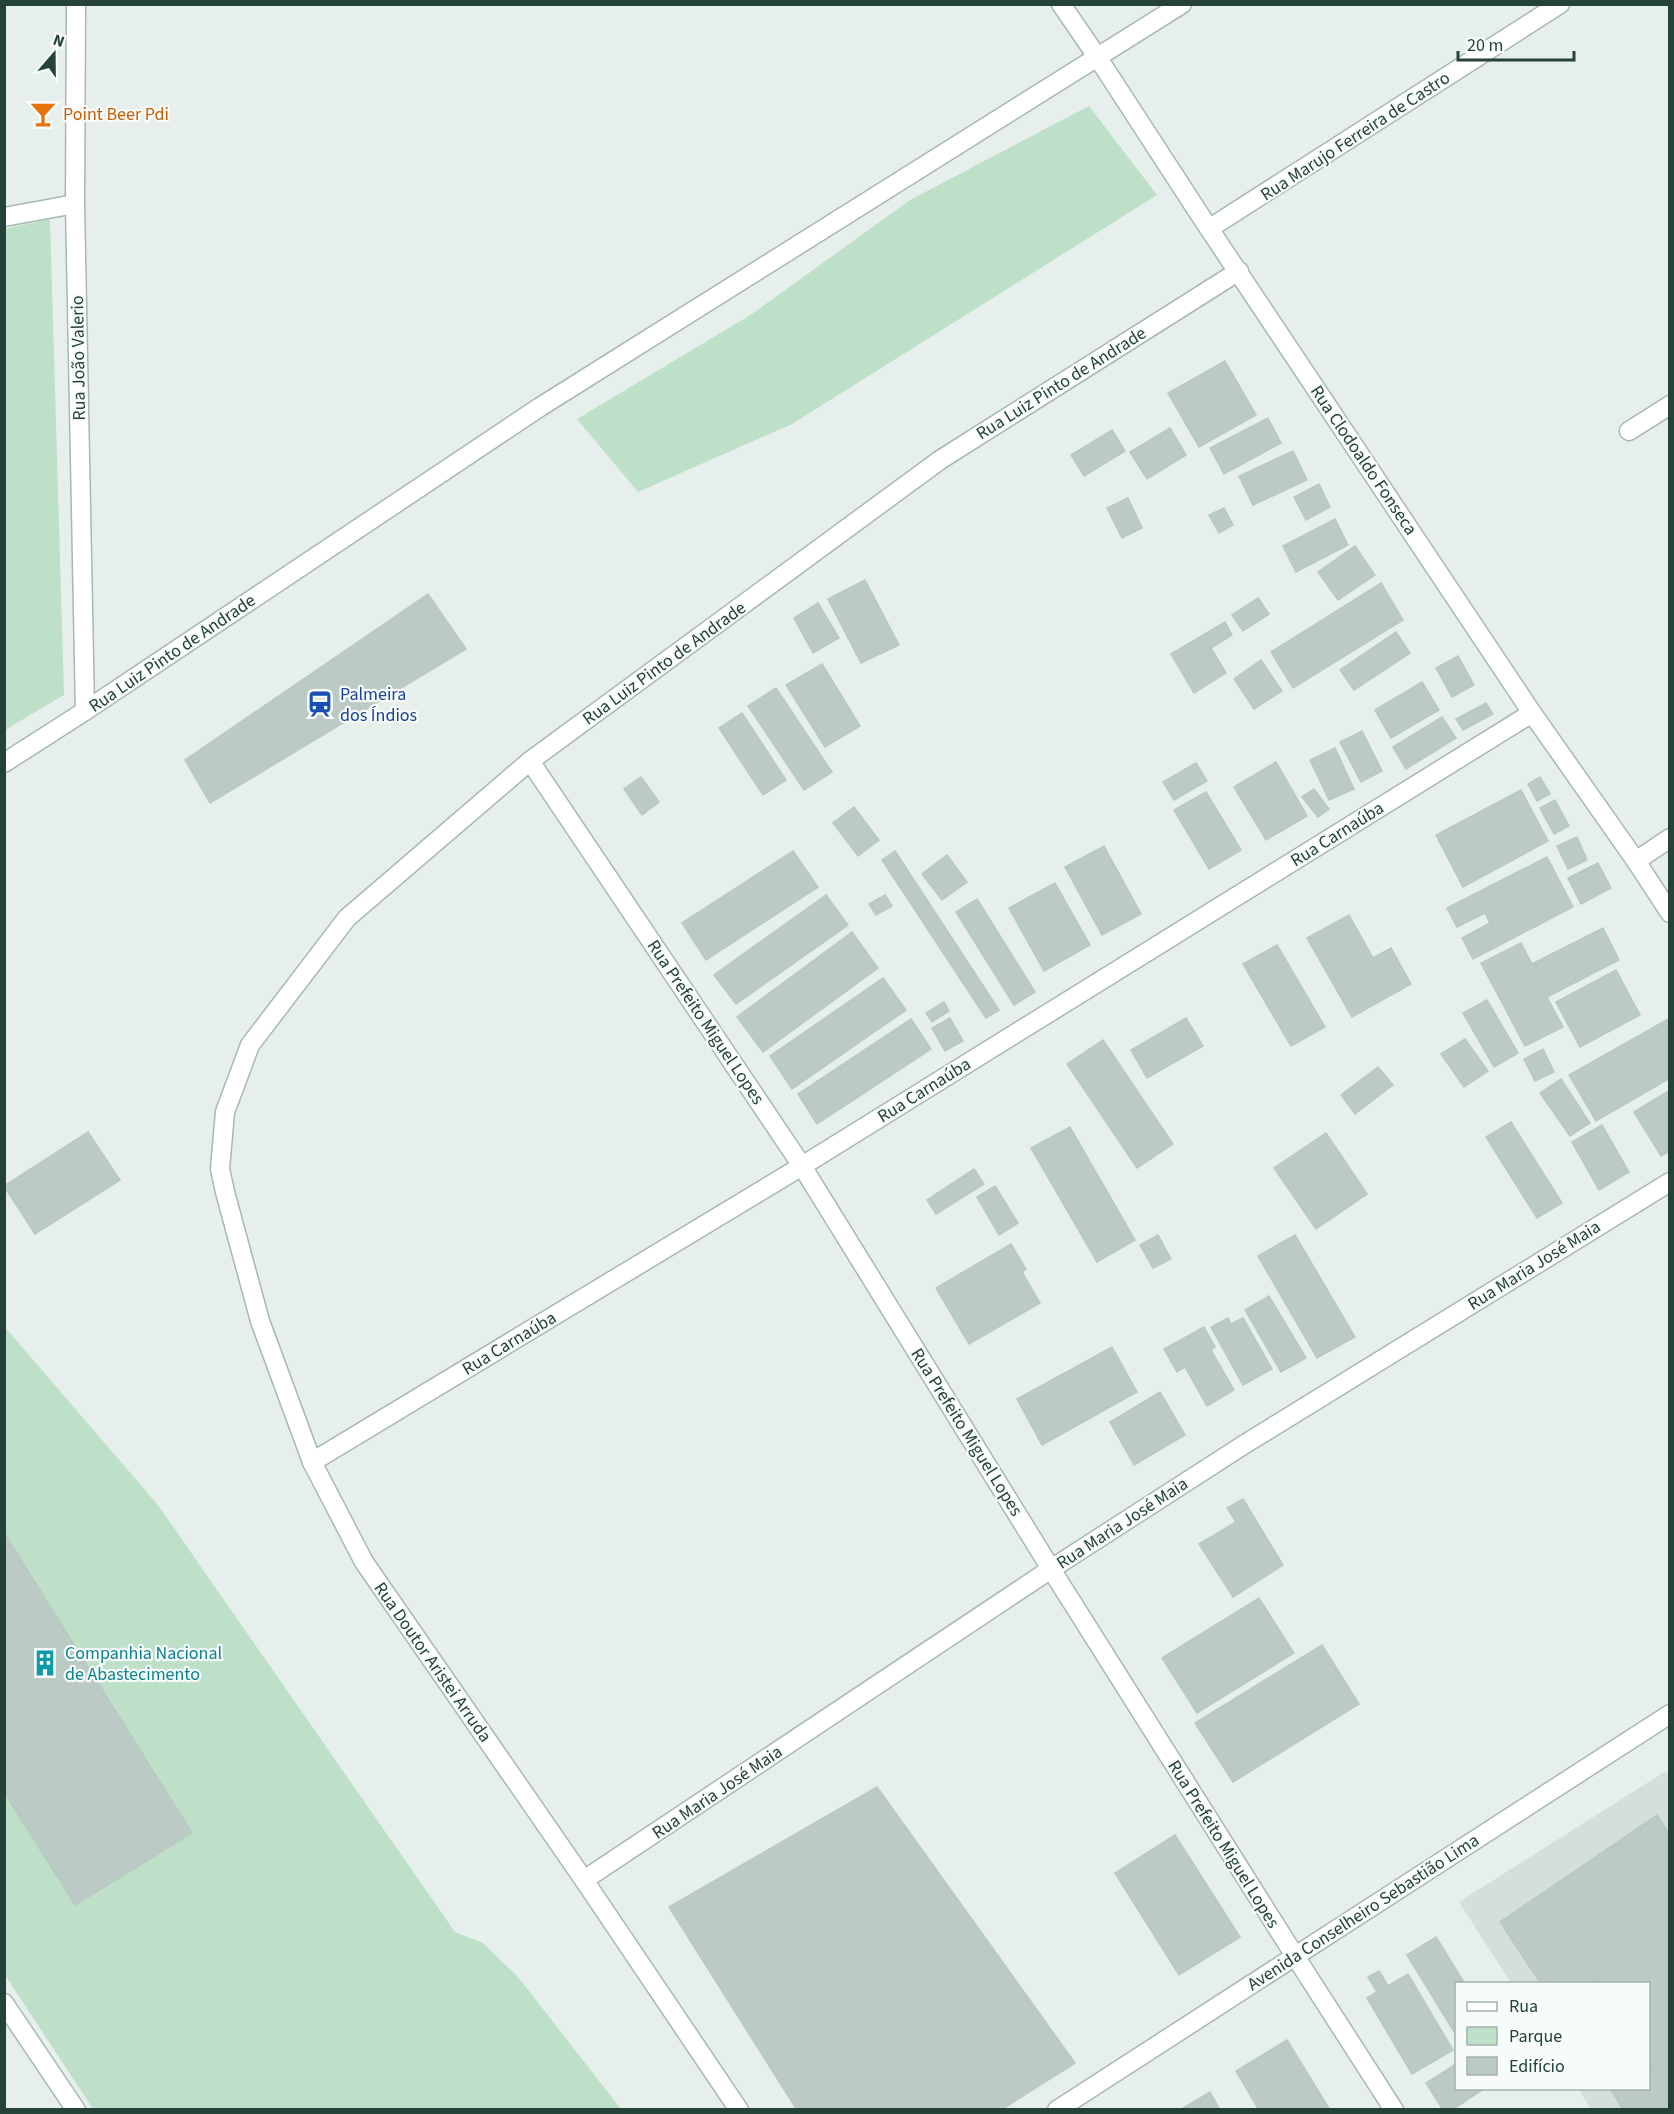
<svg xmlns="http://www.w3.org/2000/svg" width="1674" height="2114" viewBox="0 0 1674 2114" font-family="'Source Sans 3',sans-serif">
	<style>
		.built { fill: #d4dfda }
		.green { fill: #bfe0c8 }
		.building { fill: #bbcac4; stroke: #b8c9c2; stroke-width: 1.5 }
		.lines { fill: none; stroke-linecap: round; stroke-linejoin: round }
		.minor-casing { stroke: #a8b8b2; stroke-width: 21 }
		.tertiary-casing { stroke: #a8b8b2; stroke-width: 21 }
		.minor { stroke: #fff; stroke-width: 18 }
		.tertiary { stroke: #fff; stroke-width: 18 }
		.labels { text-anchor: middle; stroke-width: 4.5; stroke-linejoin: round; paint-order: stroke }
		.food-label { font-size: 18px; fill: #c56008; stroke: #f7fbf9; text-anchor: start }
		.street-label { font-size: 18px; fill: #24423a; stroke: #f7fbf9 }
		.transit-label { font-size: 18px; fill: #164399; stroke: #f7fbf9; text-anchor: start }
		.culture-label { font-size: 18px; fill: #0d838f; stroke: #f7fbf9; text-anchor: start }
	</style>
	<rect width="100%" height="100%" fill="#e6efeb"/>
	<!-- built -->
	<path class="built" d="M 1666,1771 L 1670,1777 L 1669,2109 L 1591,2109 L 1578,2089 L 1648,2088 L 1648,1984 L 1511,1983 L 1459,1902 Z"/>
	<!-- green -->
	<g class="green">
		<path d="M 1089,106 L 1157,195 L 792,424 L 638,492 L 577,419 L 752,314 L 910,200 Z"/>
		<path d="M 50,219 L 64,695 L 5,730 L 5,229 Z"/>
		<path d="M 4,1326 L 158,1505 L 455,1932 L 483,1943 L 518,1977 L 621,2109 L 93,2109 L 5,1975 Z"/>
	</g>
	<!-- building -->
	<g class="building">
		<path d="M 1225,361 L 1256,415 L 1199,447 L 1168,393 Z"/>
		<path d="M 1268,418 L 1281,443 L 1224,474 L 1210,448 Z"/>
		<path d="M 1170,428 L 1186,455 L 1147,479 L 1130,452 Z"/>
		<path d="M 1112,430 L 1125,451 L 1084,476 L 1071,455 Z"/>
		<path d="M 1293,451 L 1307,480 L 1253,505 L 1239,476 Z"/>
		<path d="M 1319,484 L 1330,507 L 1306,520 L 1294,497 Z"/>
		<path d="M 1128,498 L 1142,528 L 1122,538 L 1107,508 Z"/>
		<path d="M 1224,508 L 1233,525 L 1219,533 L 1209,515 Z"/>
		<path d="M 1335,519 L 1348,545 L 1296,572 L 1283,546 Z"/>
		<path d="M 1355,546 L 1375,575 L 1338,600 L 1318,572 Z"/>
		<path d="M 865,580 L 899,645 L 861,663 L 828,599 Z"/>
		<path d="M 1381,583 L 1403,620 L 1293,688 L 1271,652 Z"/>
		<path d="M 428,594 L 466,649 L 210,803 L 185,760 Z"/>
		<path d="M 1258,598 L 1269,614 L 1243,631 L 1232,615 Z"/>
		<path d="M 818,603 L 839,638 L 813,653 L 794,618 Z"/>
		<path d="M 1225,622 L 1232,635 L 1211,648 L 1226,673 L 1194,693 L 1171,654 Z"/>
		<path d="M 1396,632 L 1410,653 L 1354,690 L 1340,670 Z"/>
		<path d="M 1458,656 L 1474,685 L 1452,697 L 1436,668 Z"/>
		<path d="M 1261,660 L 1282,691 L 1254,709 L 1234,679 Z"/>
		<path d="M 822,664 L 860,726 L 825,747 L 786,685 Z"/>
		<path d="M 1422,682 L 1439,710 L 1391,738 L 1375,710 Z"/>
		<path d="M 776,688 L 832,772 L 804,790 L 748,706 Z"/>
		<path d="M 1486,703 L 1493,714 L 1463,730 L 1456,719 Z"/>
		<path d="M 742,713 L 786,780 L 763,795 L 719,728 Z"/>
		<path d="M 1442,717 L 1456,738 L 1406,769 L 1393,747 Z"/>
		<path d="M 1362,731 L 1382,771 L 1361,782 L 1340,742 Z"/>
		<path d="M 1335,748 L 1354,789 L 1329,800 L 1310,760 Z"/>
		<path d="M 1276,762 L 1307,816 L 1266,840 L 1234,787 Z"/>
		<path d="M 1196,763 L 1207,781 L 1174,800 L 1163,782 Z"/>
		<path d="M 641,777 L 659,802 L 642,815 L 624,789 Z"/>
		<path d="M 1540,777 L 1550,794 L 1537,801 L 1528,784 Z"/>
		<path d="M 1314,789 L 1329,809 L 1318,817 L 1302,797 Z"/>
		<path d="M 1521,790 L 1548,841 L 1463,887 L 1436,835 Z"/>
		<path d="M 1206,792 L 1241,850 L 1209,869 L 1174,810 Z"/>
		<path d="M 1555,800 L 1569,826 L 1554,834 L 1540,808 Z"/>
		<path d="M 854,807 L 879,840 L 858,856 L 833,823 Z"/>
		<path d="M 1577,837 L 1587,860 L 1568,869 L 1557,846 Z"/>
		<path d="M 1104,846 L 1141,914 L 1102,935 L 1065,867 Z"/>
		<path d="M 793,851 L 818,887 L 706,960 L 682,923 Z"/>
		<path d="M 895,851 L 999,1010 L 986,1018 L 882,860 Z"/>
		<path d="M 947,855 L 967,882 L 942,900 L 922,874 Z"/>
		<path d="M 1547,857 L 1573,907 L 1473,959 L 1462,938 L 1490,923 L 1485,913 L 1457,927 L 1447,908 Z"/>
		<path d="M 1598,863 L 1611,888 L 1581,904 L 1568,878 Z"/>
		<path d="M 1055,883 L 1090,945 L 1044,971 L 1009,908 Z"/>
		<path d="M 826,895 L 848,925 L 736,1004 L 714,975 Z"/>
		<path d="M 885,895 L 892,906 L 876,915 L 869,904 Z"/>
		<path d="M 977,899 L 1035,992 L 1014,1005 L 956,912 Z"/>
		<path d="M 1349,915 L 1373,958 L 1391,948 L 1411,984 L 1352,1017 L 1307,938 Z"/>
		<path d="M 1603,928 L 1619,960 L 1547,997 L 1563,1027 L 1525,1046 L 1481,963 L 1521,943 L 1532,964 Z"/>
		<path d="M 852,932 L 878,968 L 763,1052 L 737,1017 Z"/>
		<path d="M 1277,945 L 1325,1027 L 1291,1046 L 1243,964 Z"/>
		<path d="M 1616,970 L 1640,1015 L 1580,1047 L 1556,1002 Z"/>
		<path d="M 883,978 L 906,1010 L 792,1089 L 770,1056 Z"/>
		<path d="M 1487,1000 L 1518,1053 L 1494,1067 L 1463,1013 Z"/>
		<path d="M 944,1002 L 949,1011 L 932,1022 L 926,1013 Z"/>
		<path d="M 950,1018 L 963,1041 L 945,1051 L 932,1028 Z"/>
		<path d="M 1186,1018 L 1203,1046 L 1147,1078 L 1131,1050 Z"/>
		<path d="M 1670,1018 L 1670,1078 L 1596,1121 L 1569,1075 Z"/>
		<path d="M 911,1019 L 931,1049 L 817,1124 L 798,1094 Z"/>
		<path d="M 1465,1039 L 1488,1071 L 1464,1087 L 1441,1054 Z"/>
		<path d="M 1103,1040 L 1173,1144 L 1137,1168 L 1067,1064 Z"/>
		<path d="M 1543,1049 L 1554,1072 L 1535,1081 L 1524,1059 Z"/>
		<path d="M 1378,1067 L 1393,1085 L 1355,1114 L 1341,1095 Z"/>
		<path d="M 1561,1079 L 1590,1123 L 1570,1136 L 1540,1093 Z"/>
		<path d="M 1670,1090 L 1670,1151 L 1661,1156 L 1634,1112 Z"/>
		<path d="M 1511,1122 L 1562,1203 L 1537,1218 L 1486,1137 Z"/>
		<path d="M 1602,1125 L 1629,1172 L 1599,1190 L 1572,1142 Z"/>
		<path d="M 1070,1127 L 1135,1240 L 1097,1262 L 1031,1148 Z"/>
		<path d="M 88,1132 L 120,1180 L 35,1234 L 4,1186 Z"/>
		<path d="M 1326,1133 L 1367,1194 L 1316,1229 L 1274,1168 Z"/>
		<path d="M 974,1169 L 984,1184 L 936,1214 L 927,1200 Z"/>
		<path d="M 995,1186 L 1018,1223 L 999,1235 L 977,1197 Z"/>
		<path d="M 1158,1235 L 1171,1259 L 1153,1268 L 1140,1245 Z"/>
		<path d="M 1295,1235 L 1355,1337 L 1317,1358 L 1258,1256 Z"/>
		<path d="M 1011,1244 L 1026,1269 L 1022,1272 L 1040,1303 L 969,1344 L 936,1288 Z"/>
		<path d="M 1269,1296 L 1306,1358 L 1281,1372 L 1245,1310 Z"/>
		<path d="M 1228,1318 L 1231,1324 L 1243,1318 L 1272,1369 L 1243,1385 L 1211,1327 Z"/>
		<path d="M 1204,1327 L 1215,1347 L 1211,1350 L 1234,1390 L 1207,1406 L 1185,1367 L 1177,1372 L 1164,1349 Z"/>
		<path d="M 1112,1347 L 1137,1392 L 1042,1445 L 1017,1399 Z"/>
		<path d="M 1160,1392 L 1185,1435 L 1134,1465 L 1110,1422 Z"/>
		<path d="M 1243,1499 L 1283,1565 L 1233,1597 L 1199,1544 L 1236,1522 L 1227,1508 Z"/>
		<path d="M 4,1533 L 192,1833 L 75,1905 L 4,1792 Z"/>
		<path d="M 1259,1598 L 1294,1653 L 1197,1713 L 1162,1658 Z"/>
		<path d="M 1322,1645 L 1359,1704 L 1233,1782 L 1195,1723 Z"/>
		<path d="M 877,1787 L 1075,2063 L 1001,2110 L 797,2110 L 669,1907 Z"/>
		<path d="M 854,1813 L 892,1880 L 826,1918 L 787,1852 Z"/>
		<path d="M 1657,1815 L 1670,1835 L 1670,1928 L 1656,1907 L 1578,1957 L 1596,1984 L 1541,1984 L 1500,1922 Z"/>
		<path d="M 1175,1835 L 1240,1937 L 1179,1975 L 1115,1873 Z"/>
		<path d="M 1656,1907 L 1670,1928 L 1670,2095 L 1648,2063 L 1648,1984 L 1596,1984 L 1578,1957 Z"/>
		<path d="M 1436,1937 L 1465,1984 L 1456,1984 L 1456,2035 L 1407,1955 Z"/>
		<path d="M 985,1944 L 1005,1975 L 981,1990 L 961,1958 Z"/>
		<path d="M 1379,1971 L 1388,1986 L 1408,1974 L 1453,2050 L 1412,2074 L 1367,1998 L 1377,1992 L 1368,1977 Z"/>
		<path d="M 962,1987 L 992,2034 L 909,2085 L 879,2038 Z"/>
		<path d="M 1287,2040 L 1330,2110 L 1259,2110 L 1236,2071 Z"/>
		<path d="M 1648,2063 L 1670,2095 L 1670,2110 L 1623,2110 L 1610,2088 L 1648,2088 Z"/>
		<path d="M 1456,2064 L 1456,2088 L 1485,2088 L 1452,2110 L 1443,2110 L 1426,2083 Z"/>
		<path d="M 1210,2092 L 1220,2110 L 1180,2110 Z"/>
	</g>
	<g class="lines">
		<!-- minor casing -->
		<g class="minor-casing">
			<g id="minor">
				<path d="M 76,4 L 75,204 L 85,711"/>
				<path d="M 1061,4 L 1098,58"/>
				<path d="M 4,217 L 75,204"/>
				<path d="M 1210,228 L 1560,4"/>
				<path d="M 1629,431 L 1670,405"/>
				<path d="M 530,761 L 802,1166 L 1051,1569 L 1295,1956 L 1394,2110"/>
				<path d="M 1636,861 L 1670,838"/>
				<path d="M 312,1462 L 802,1166 L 1532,713"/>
				<path d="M 584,1880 L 1051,1569 L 1245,1444 L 1670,1182"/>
				<path d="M 4,2003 L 76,2110"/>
				<path d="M 739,2110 L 584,1880 L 364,1562 L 312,1462 L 260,1321 L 225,1192 L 220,1169 L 225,1112 L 250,1045 L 347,918 L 530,761 L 940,460 L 1239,271"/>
				<path d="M 1057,2110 L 1670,1714"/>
			</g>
		</g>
		<!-- tertiary casing -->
		<g class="tertiary-casing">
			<g id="tertiary">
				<path d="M 1098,58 L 1200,215 L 1532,713 L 1636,861 L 1670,913"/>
				<path d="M 4,763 L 85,711 L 540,407 L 1182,4"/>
			</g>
		</g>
		<!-- minor -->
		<use href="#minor" class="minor"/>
		<!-- tertiary -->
		<use href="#tertiary" class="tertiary"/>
	</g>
	<!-- icons -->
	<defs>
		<g id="bar-bare" transform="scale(2.07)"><path d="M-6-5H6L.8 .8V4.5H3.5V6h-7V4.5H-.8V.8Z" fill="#e8710a" stroke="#f7fbf9" stroke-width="2.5" paint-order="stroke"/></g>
		<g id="station-bare" transform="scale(2.07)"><path d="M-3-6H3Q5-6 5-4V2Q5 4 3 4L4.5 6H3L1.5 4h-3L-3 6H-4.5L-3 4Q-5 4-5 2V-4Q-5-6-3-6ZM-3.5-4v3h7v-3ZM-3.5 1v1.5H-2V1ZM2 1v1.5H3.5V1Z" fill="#1a4fb4" stroke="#f7fbf9" stroke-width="2.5" paint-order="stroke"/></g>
		<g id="building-bare" transform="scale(2.07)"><path d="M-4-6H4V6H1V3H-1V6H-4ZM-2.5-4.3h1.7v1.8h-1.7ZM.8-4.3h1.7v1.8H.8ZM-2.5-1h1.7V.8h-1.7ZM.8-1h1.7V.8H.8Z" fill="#0f9aa8" stroke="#f7fbf9" stroke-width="2.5" paint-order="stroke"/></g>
	</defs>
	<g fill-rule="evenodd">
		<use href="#bar-bare" x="43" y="114"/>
		<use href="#station-bare" x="320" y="704"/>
		<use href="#building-bare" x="45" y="1663"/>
	</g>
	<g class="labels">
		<!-- food labels -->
		<g class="food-label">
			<text x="63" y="120">Point Beer Pdi</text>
		</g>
		<!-- street labels -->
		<g class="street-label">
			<text transform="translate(1355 136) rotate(-33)" y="6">Rua Marujo Ferreira de Castro</text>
			<text transform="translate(78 358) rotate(-91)" y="6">Rua João Valerio</text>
			<text transform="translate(1061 383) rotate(-32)" y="6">Rua Luiz Pinto de Andrade</text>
			<text transform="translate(1364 460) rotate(56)" y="6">Rua Clodoaldo Fonseca</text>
			<text transform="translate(172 653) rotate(-34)" y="6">Rua Luiz Pinto de Andrade</text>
			<text transform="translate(664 663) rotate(-36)" y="6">Rua Luiz Pinto de Andrade</text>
			<text transform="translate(1337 834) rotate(-32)" y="6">Rua Carnaúba</text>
			<text transform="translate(706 1022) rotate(56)" y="6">Rua Prefeito Miguel Lopes</text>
			<text transform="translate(924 1090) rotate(-32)" y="6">Rua Carnaúba</text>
			<text transform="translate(1534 1265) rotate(-32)" y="6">Rua Maria José Maia</text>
			<text transform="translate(509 1343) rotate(-31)" y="6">Rua Carnaúba</text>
			<text transform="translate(967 1432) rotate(58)" y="6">Rua Prefeito Miguel Lopes</text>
			<text transform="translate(1122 1523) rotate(-33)" y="6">Rua Maria José Maia</text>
			<text transform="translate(433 1662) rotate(55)" y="6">Rua Doutor Aristei Arruda</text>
			<text transform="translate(717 1792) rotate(-34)" y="6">Rua Maria José Maia</text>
			<text transform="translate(1224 1844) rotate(58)" y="6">Rua Prefeito Miguel Lopes</text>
			<text transform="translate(1363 1912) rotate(-33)" y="6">Avenida Conselheiro Sebastião Lima</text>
		</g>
		<!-- transit labels -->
		<g class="transit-label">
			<text x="340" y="700">Palmeira<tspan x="340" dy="21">dos Índios</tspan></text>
		</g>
		<!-- culture labels -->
		<g class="culture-label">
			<text x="65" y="1659">Companhia Nacional<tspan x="65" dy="21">de Abastecimento</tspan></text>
		</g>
	</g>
	<!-- border -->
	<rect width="1674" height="2114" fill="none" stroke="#24423a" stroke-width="12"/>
	<!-- legend -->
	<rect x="1455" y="1982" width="195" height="108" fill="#f7fbf9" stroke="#a3b1ad" stroke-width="1.5"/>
	<rect x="1467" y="2002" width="30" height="9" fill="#ffffff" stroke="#a3b1ad" stroke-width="1.5"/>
	<text x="1509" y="2012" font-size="18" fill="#24423a">Rua</text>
	<rect x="1467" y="2027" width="30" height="18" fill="#bfe0c8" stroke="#a3b1ad" stroke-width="1.5"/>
	<text x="1509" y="2042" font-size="18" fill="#24423a">Parque</text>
	<rect x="1467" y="2057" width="30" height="18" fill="#bbcac4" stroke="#a3b1ad" stroke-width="1.5"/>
	<text x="1509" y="2072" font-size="18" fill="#24423a">Edifício</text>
	<!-- north arrow -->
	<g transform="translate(54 54) rotate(20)" stroke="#f7fbf9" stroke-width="4.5" paint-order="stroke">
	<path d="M0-4.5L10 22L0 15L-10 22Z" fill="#24423a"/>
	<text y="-9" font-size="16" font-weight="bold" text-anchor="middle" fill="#24423a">N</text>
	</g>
	<!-- scale -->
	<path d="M1458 51v9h116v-9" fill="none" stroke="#24423a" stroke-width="3"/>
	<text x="1467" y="51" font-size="18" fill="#24423a" stroke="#f7fbf9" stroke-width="4.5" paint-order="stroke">20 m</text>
</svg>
